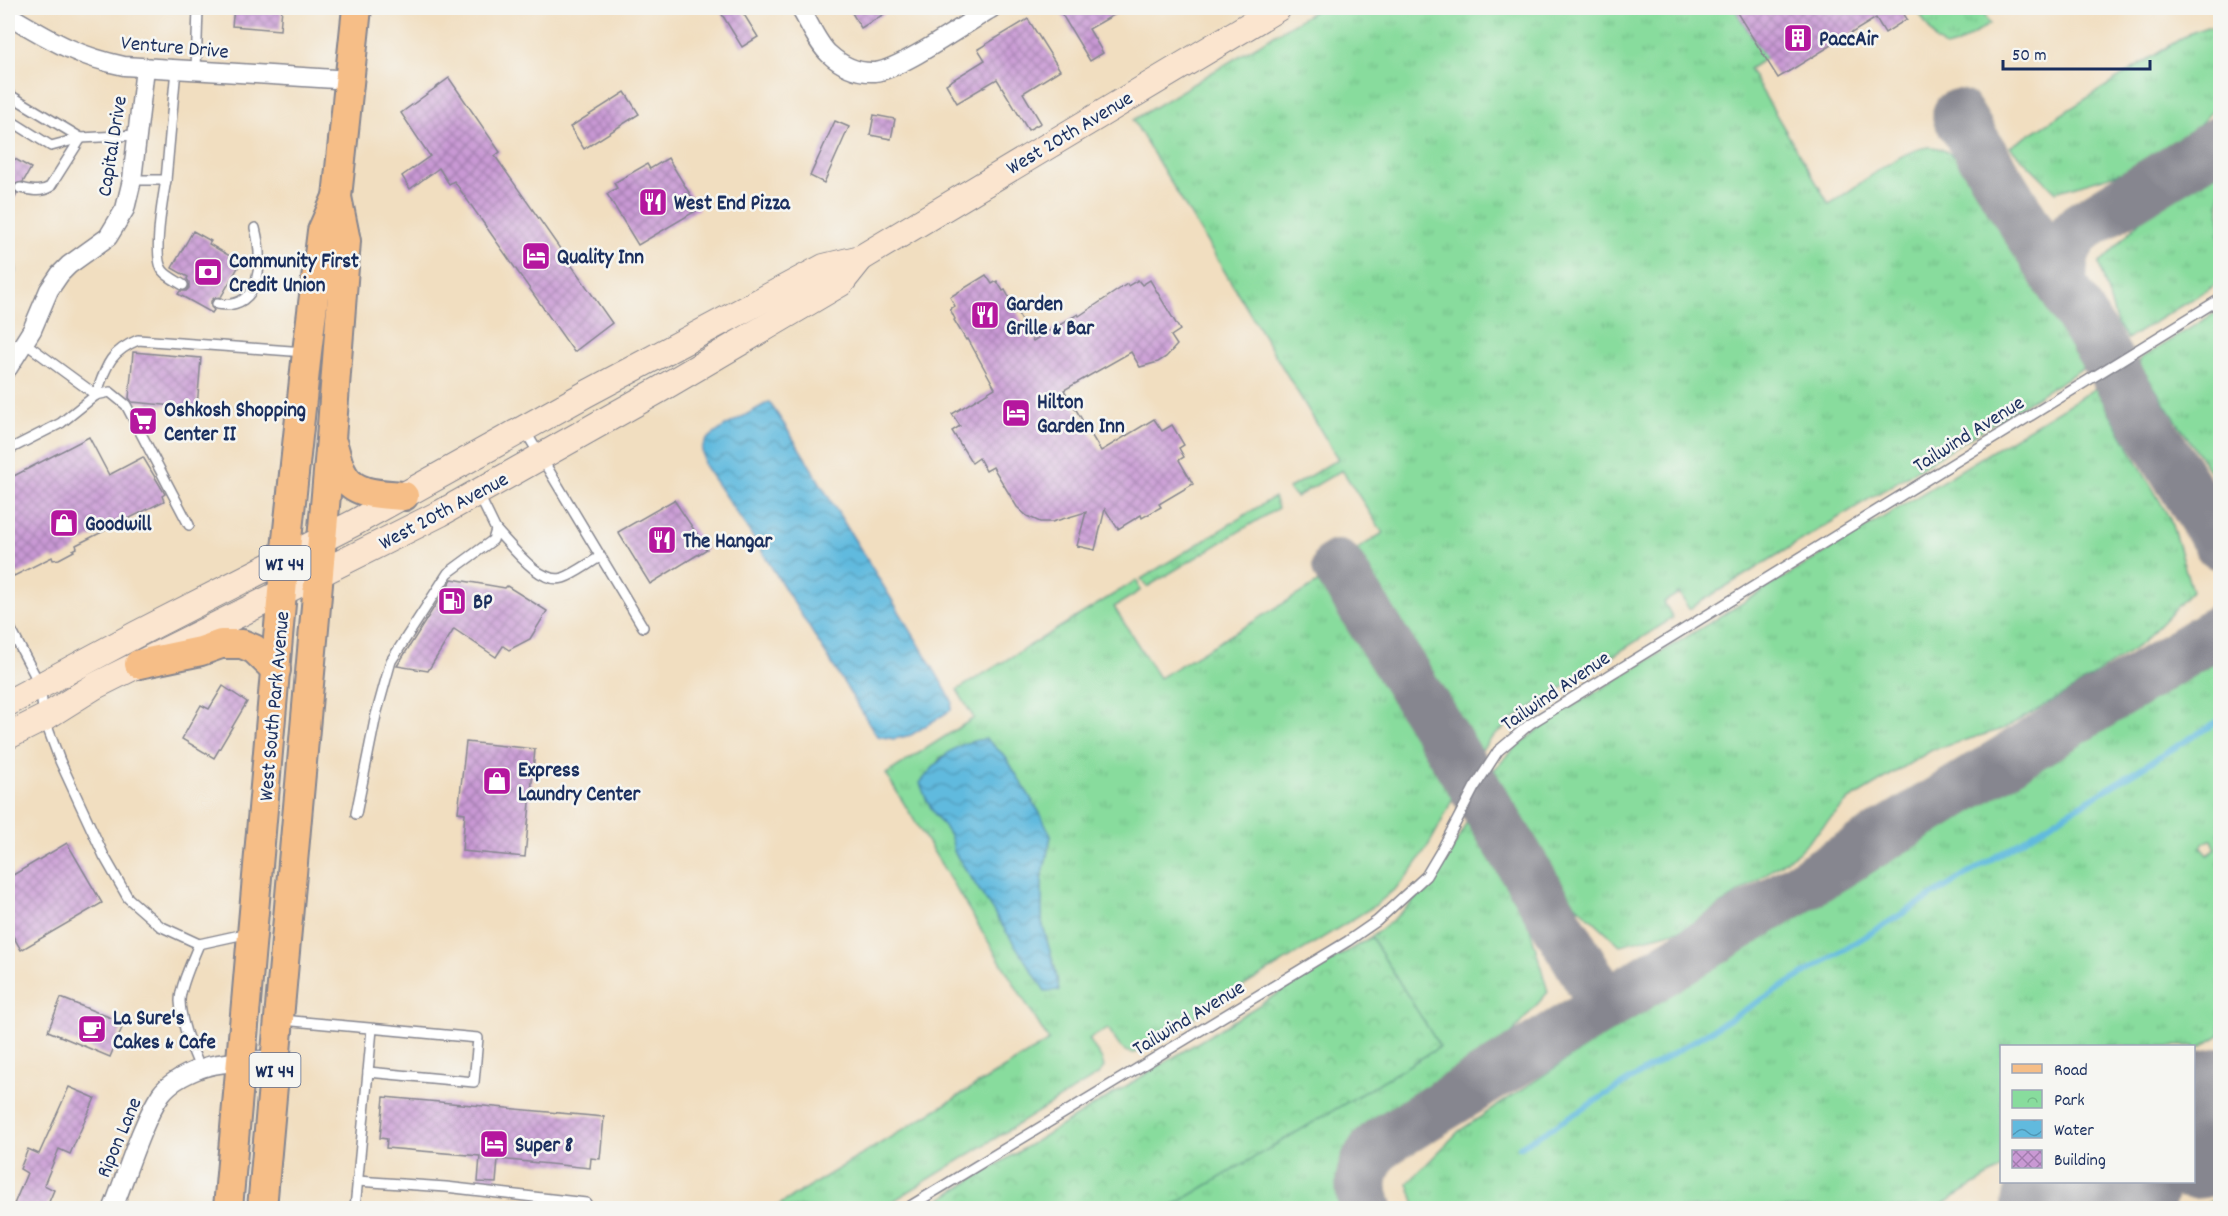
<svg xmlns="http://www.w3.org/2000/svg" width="2228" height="1216" viewBox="0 0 2228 1216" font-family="Dekko,sans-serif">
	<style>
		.grass { fill: url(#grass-tufts); stroke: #52867e; stroke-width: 1.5; fill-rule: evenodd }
		.park { fill: url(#park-crowns); stroke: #52867e; stroke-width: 1.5 }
		.water { fill: url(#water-waves); stroke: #3e749e; stroke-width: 1.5 }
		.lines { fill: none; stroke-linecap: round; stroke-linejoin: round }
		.stream { stroke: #61bade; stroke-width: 6 }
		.taxiway { stroke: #86868f; stroke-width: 52 }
		.runway { stroke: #86868f; stroke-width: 134 }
		.building { fill: url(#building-cross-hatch) }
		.lane-casing { stroke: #86868f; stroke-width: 12 }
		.street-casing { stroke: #86868f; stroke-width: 21 }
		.secondary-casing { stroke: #86868f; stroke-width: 28 }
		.primary-casing { stroke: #86868f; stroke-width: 32 }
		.lane { stroke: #fff; stroke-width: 9 }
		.street { stroke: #fff; stroke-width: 18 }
		.secondary { stroke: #fbe5cf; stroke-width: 26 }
		.primary { stroke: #f6be87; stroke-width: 28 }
		.labels { text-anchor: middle; stroke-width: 5; stroke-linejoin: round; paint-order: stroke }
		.shield { fill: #f6f6f2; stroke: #5d6b8a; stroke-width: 1.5 }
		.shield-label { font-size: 20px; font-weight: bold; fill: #1b2f5e }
		.poi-label { font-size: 21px; font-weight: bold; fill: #1b2f5e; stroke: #f6f6f2; text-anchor: start }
		.street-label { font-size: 21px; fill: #1b2f5e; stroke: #f6f6f2 }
	</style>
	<defs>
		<pattern id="grass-tufts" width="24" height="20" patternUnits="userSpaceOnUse" patternTransform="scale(1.5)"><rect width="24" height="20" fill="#88dc9d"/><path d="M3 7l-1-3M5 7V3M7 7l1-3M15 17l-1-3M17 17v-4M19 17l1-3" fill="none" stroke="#75bd8a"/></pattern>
		<pattern id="park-crowns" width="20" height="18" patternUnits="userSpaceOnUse" patternTransform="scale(1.5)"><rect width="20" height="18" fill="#88dc9d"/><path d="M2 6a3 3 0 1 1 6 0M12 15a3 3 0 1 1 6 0" fill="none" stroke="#75bd8a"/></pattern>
		<pattern id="water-waves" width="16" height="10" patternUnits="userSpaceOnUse" patternTransform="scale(1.5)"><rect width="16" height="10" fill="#61bade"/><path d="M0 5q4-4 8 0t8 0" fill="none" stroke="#4f98b7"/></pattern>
		<pattern id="building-cross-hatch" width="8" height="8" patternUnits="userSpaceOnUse" patternTransform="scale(1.5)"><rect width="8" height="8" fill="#c999d4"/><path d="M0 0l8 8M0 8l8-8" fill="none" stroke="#a27daf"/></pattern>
	</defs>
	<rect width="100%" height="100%" fill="#f6f6f2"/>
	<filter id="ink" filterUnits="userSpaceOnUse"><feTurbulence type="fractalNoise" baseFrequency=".0167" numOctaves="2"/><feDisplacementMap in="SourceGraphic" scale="12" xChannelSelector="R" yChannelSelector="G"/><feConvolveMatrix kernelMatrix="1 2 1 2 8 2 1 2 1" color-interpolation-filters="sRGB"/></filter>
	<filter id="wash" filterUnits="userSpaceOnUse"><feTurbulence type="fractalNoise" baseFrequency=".008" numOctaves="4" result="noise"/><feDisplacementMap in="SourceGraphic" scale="24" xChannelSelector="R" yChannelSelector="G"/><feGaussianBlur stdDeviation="1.35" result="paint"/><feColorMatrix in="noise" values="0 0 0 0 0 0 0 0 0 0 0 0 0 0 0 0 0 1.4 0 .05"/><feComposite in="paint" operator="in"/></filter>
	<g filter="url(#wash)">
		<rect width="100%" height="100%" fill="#f1dec0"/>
		<!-- grass -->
		<g class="grass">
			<path d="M 1319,8 L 1734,8 L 1766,58 L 1749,69 L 1829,204 C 1856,189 1900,149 1929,147 C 1941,146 1950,154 1959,160 L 2085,367 L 1689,609 L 1679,593 L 1664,602 L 1673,618 L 1516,717 L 1490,740 L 1475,758 L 1348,555 L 1383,533 L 1342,470 L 1296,497 L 1288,489 L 1338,459 L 1133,120 Z"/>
			<path d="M 1916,8 L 1980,8 L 1990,24 L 1956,45 L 1946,48 L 1936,40 Z"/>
			<path d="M 2207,27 L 2220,30 L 2220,103 L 2196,128 L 2127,171 L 2056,192 L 2010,147 L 2188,34 Z"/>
			<path d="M 2220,169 L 2220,282 L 2127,339 L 2117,324 L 2099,264 L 2150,211 Z"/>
			<path d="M 2220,310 L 2220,487 L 2139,364 L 2141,358 Z"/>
			<path d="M 2094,389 L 2096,389 L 2170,519 L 2192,591 L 2141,644 L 2074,689 L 2003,729 L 1932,750 L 1849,800 L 1798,852 L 1700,919 L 1683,929 L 1620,945 L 1571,900 L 1489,779 L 1493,771 L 1513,750 L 1550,720 Z"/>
			<path d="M 1274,497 L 1278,508 L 1147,587 L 1141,579 Z"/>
			<path d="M 1329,576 L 1456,790 C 1443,821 1426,854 1404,880 C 1396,889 1385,897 1376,905 L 1135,1053 C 1120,1054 1115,1038 1108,1028 L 1089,1039 L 1102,1060 L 1104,1067 L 1098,1075 L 882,1208 L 774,1208 L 1049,1041 L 886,774 L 974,718 L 957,690 L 1137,580 L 1140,591 L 1114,607 L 1159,678 ZM 986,739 L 1005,756 L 1041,815 L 1051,836 L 1042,878 L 1042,923 L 1056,973 L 1058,990 L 1016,945 L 953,850 C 955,837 940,821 933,811 L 937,763 L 941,757 Z"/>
			<path d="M 2220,657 L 2220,1035 L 2194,1051 L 2194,1046 L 2002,1046 L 2001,1169 L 1936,1208 L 1445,1208 L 1443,1206 L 1440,1208 L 1416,1208 L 1408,1183 L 1459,1131 L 1594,1042 L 1593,1040 ZM 2210,840 L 2212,840 L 2216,849 L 2208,855 L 2201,847 L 2204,843 Z"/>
			<path d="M 1470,815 L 1528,921 L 1548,992 L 1504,1042 L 1367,1126 C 1339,1154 1335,1169 1341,1208 L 926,1208 L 1371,937 C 1422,899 1443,873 1470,815 Z"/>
			<path d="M 2220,1196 L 2220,1208 L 2199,1208 Z"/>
		</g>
		<!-- park -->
		<path class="park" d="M 1371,937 L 1440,1047 L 1169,1208 L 926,1208 Z"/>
		<!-- water -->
		<g class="water">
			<path d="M 8,241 L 16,270 L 8,285 Z"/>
			<path d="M 769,402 C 796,440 816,477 840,516 C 878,578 917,638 952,701 L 951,710 L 911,735 L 894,739 L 877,736 L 751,534 L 704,465 L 702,449 L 706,440 L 724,427 Z"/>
			<path d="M 986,739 L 1005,756 L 1041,815 L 1051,836 L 1042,878 L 1042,923 L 1056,973 L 1059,990 L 1045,991 L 953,850 C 955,836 939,822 932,810 C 927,801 923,792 920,783 C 940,759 953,742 986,739 Z"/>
		</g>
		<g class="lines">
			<!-- stream -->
			<path class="stream" d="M 1520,1147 L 2220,720"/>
			<!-- taxiway -->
			<g class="taxiway">
				<path d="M 1958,115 L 2220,544"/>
				<path d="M 2062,285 C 2060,261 2063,244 2081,227 L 2220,142"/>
				<path d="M 1338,566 L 1511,846 L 1606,1006"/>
				<path d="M 1367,1208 C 1355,1184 1363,1161 1381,1143 L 2220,630"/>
			</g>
			<!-- runway -->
			<g class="runway">
				<path d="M 2194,1132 L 2220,1115"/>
				<path d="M 2068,1208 L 2112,1182"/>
			</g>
		</g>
		<g id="blocks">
			<!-- building -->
			<g class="building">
				<path d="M 234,8 L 282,8 L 280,30 L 232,26 Z"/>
				<path d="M 718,8 L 740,8 L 758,37 L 742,47 Z"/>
				<path d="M 849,8 L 894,8 L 861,28 Z"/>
				<path d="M 1058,8 L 1126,8 L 1089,29 L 1103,53 L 1090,61 Z"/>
				<path d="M 1734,8 L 1900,8 L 1907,19 L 1885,33 L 1876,18 L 1778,78 Z"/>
				<path d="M 1028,19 L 1060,70 L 1023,93 L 1041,123 L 1028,130 L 997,79 L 957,103 L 946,84 L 985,60 L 978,49 Z"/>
				<path d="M 449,78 L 500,152 L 495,156 L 612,323 L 574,352 L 454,181 L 449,184 L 439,168 L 410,189 L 402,176 L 430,156 L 401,113 Z"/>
				<path d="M 625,92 L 639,114 L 584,149 L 570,127 Z"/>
				<path d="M 874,115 L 895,119 L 891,139 L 870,135 Z"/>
				<path d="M 835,121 L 849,127 L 824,183 L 810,176 Z"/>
				<path d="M 8,155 L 31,168 L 23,182 L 15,184 L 14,190 L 17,194 L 8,210 Z"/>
				<path d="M 668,158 L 699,209 L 638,245 L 607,194 L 617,188 L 614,183 L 647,164 L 650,169 Z"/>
				<path d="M 193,231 L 211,241 L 209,244 L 230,256 L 229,258 L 240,264 L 221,297 L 214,298 L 211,301 L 211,307 L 214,310 L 212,313 L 178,294 L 180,291 L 186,291 L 189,288 L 189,282 L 187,279 L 188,277 L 172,268 Z"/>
				<path d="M 986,275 L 992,284 L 997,281 L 1003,291 L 1005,290 L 1033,341 L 1078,314 L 1079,316 L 1127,284 L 1128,286 L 1138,280 L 1142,285 L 1150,280 L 1180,330 L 1171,336 L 1177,345 L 1166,357 L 1158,362 L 1140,367 L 1131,352 L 1064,390 L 1101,451 L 1154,419 L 1162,431 L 1172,425 L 1184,445 L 1179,448 L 1184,457 L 1179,460 L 1193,484 L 1159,504 L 1161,507 L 1142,518 L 1141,515 L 1118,529 L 1105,509 L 1095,550 L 1077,546 L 1086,512 L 1052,522 L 1040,522 L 1027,516 L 1017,507 L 993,467 L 986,471 L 979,458 L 972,463 L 952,431 L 960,426 L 952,414 L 995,388 L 968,339 L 966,340 L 954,320 L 955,319 L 950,309 L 955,306 L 950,297 Z"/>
				<path d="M 133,352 L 201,358 L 197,408 L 132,402 L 129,398 Z"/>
				<path d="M 89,437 L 109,475 L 143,457 L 165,494 L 162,496 L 164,501 L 76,545 L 77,548 L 73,550 L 74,551 L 59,559 L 53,560 L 52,557 L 14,576 L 8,564 L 8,479 Z"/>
				<path d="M 674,500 L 707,549 L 650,584 L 618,532 Z"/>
				<path d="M 452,579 L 505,588 L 507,586 L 547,611 L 530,639 L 509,650 L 503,646 L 496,657 L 454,629 L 428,671 L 397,666 Z"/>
				<path d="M 223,686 L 247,702 L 214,758 L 182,739 L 201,705 L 209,709 Z"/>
				<path d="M 466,742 L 535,749 L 525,857 L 462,851 L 465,813 L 458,812 Z"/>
				<path d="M 67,843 L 102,903 L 21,950 L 8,927 L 8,878 Z"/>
				<path d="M 61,998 L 124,1023 L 110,1057 L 48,1031 Z"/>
				<path d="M 69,1087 L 95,1098 L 70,1154 L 59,1149 L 44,1185 L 54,1190 L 46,1209 L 12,1209 L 27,1173 L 20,1169 L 28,1149 L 39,1154 Z"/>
				<path d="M 384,1097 L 604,1117 L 600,1159 L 591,1158 L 590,1168 L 498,1159 L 496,1183 L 478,1182 L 480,1156 L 386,1148 L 387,1139 L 380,1138 Z"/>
			</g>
		</g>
	</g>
	<g filter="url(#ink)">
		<use href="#blocks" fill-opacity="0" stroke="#86868f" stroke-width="1.5"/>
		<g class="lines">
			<!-- lane casing -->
			<g class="lane-casing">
				<g id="lane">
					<path d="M 196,70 L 198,8"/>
					<path d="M 8,94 L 81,138 L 50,187 C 40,193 31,190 20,188"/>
					<path d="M 8,119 L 51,146 L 81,138 L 137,135"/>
					<path d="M 132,180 L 166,180 L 176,69"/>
					<path d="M 166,180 C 163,197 152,258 163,271 C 168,277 177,281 183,285"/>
					<path d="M 217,304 C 263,311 263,259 255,228"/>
					<path d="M 96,395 C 106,367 109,352 138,340 L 305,352"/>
					<path d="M 96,395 L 110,392 L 126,405 L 189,525"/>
					<path d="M 524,429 L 643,627"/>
					<path d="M 8,450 L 61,423 L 96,395 L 25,343"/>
					<path d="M 496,530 C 511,545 539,585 563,578 C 575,574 589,563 600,557"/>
					<path d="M 8,624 L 40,685 L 44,718 L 60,761 L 104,856 L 128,898 L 160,926 L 199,944"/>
					<path d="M 356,814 L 376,715 L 391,661 L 448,573 L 493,540 L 496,530 L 478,493"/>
					<path d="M 282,1020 L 478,1038 L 474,1082 L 368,1072 L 355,1208"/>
					<path d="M 200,1068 C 191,1046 181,1025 180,1001 C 180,986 193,959 199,944 L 249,933"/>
					<path d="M 368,1072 L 372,1029"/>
					<path d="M 357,1181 L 446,1187 L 586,1203 L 585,1208"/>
					<path d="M 907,1208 L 1348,941 L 1377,921 L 1426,876 L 1442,849 L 1474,788 L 1498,751 L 1530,724 L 2220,299"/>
				</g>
			</g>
			<!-- street casing -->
			<g class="street-casing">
				<g id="street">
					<path d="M 800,8 C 809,22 817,43 829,54 C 842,66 858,73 875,72 C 900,70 968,22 992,8"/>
					<path d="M 8,15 C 49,39 75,56 124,66 L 351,80"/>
					<path d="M 8,368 L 32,330 L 49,290 L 60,274 L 69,265 L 108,237 L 125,209 L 132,180 L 145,68"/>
					<path d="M 113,1208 C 126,1176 142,1122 161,1094 C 169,1083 186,1074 199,1069 C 218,1061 255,1061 276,1059"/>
				</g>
			</g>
			<!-- secondary casing -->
			<g class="secondary-casing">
				<g id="secondary">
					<path d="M 8,703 L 137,634 L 354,523 L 586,394 L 824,267 L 861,258 L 1278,8"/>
					<path d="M 8,736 L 44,718 L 95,686 L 441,513 L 659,390 L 841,283 L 861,258"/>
				</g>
			</g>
			<!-- primary casing -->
			<g class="primary-casing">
				<g id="primary">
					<path d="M 333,445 C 336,454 338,467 344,476 C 356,496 384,494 404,496"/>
					<path d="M 139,664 L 201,651 L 221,644 L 242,644 L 254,649 L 276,670"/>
					<path d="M 228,1208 L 285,558 L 307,352 L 322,231 L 337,197"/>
					<path d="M 262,1208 L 331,439 L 346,241 L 337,197 L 357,8"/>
				</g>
			</g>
			<!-- lane -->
			<use href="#lane" class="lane"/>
			<!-- street -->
			<use href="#street" class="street"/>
			<!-- secondary -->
			<use href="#secondary" class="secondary"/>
			<!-- primary -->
			<use href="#primary" class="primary"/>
		</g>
	</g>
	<!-- icons -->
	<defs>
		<g id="building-square" transform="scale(1.5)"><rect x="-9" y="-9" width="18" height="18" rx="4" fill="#b5179e" stroke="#f6f6f2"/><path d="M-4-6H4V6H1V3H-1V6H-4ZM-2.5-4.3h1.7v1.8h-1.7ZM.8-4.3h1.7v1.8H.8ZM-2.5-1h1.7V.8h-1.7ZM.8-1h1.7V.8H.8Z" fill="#fff"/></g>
		<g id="restaurant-square" transform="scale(1.5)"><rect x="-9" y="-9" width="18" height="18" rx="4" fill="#b5179e" stroke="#f6f6f2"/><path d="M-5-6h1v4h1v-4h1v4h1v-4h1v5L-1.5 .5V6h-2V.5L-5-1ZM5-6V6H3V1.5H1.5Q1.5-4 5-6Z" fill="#fff"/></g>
		<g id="hotel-square" transform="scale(1.5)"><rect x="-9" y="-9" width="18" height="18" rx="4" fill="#b5179e" stroke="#f6f6f2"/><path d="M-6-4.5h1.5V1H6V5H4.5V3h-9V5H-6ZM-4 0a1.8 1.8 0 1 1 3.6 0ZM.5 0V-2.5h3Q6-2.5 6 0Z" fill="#fff"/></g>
		<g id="bank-square" transform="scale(1.5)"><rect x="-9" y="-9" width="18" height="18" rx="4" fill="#b5179e" stroke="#f6f6f2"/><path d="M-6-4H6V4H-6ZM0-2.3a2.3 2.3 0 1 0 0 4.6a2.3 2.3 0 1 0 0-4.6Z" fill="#fff"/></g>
		<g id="supermarket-square" transform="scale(1.5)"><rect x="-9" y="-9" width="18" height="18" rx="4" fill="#b5179e" stroke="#f6f6f2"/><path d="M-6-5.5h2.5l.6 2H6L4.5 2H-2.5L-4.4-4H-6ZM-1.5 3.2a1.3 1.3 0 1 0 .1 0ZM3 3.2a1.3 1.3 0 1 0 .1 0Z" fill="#fff"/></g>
		<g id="shop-square" transform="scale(1.5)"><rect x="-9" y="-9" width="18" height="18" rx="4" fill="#b5179e" stroke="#f6f6f2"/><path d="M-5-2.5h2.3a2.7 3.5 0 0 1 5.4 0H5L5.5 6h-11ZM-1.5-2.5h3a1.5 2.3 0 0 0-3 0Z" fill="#fff"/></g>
		<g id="fuel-square" transform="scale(1.5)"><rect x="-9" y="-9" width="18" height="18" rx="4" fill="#b5179e" stroke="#f6f6f2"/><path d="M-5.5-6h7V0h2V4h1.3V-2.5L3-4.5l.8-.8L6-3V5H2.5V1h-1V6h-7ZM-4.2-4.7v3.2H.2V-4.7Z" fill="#fff"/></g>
		<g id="cafe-square" transform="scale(1.5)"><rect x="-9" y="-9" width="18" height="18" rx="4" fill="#b5179e" stroke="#f6f6f2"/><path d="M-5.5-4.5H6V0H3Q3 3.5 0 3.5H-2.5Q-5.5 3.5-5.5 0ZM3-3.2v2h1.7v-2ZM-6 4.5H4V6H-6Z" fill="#fff"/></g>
	</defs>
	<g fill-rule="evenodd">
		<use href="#building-square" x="1798" y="38"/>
		<use href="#restaurant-square" x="653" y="202"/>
		<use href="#hotel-square" x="536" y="256"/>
		<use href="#bank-square" x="208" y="272"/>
		<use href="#restaurant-square" x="985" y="315"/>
		<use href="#hotel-square" x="1016" y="413"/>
		<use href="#supermarket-square" x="143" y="421"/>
		<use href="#shop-square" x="64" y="523"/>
		<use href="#restaurant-square" x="662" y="540"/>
		<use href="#fuel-square" x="452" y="601"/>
		<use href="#shop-square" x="497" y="781"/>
		<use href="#cafe-square" x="92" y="1029"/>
		<use href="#hotel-square" x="494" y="1144"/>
	</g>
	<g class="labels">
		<!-- shield labels -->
		<g class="shield">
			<rect x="259.5" y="546" width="51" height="34" rx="4.5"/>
			<rect x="249.5" y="1053" width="51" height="34" rx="4.5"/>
		</g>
		<g class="shield-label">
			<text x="285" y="570">WI 44</text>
			<text x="275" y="1077">WI 44</text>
		</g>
		<!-- poi labels -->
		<g class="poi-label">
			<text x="1819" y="45">PaccAir</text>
			<text x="674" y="209">West End Pizza</text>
			<text x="557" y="263">Quality Inn</text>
			<text x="229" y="267">Community First<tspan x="229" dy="24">Credit Union</tspan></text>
			<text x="1006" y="310">Garden<tspan x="1006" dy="24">Grille &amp; Bar</tspan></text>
			<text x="1037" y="408">Hilton<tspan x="1037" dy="24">Garden Inn</tspan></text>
			<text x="164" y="416">Oshkosh Shopping<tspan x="164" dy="24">Center II</tspan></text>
			<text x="85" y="530">Goodwill</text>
			<text x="683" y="547">The Hangar</text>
			<text x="473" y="608">BP</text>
			<text x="518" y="776">Express<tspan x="518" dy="24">Laundry Center</tspan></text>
			<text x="113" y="1024">La Sure's<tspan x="113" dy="24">Cakes &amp; Cafe</tspan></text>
			<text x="515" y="1151">Super 8</text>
		</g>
		<!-- street labels -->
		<g class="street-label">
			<text transform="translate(175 46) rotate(5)" y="7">Venture Drive</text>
			<text transform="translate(1069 132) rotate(-31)" y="7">West 20th Avenue</text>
			<text transform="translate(111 146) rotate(-81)" y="7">Capital Drive</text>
			<text transform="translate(1968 433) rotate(-32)" y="7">Tailwind Avenue</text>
			<text transform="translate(443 510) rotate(-28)" y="7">West 20th Avenue</text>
			<text transform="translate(1555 690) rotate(-34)" y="7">Tailwind Avenue</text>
			<text transform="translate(273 706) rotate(-85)" y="7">West South Park Avenue</text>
			<text transform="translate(1188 1017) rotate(-31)" y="7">Tailwind Avenue</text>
			<text transform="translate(118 1137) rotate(-67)" y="7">Ripon Lane</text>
		</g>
	</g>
	<!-- margin -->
	<rect width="2228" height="1216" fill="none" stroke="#f6f6f2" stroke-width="30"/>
	<!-- legend -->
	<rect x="2000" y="1045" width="195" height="138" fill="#f6f6f2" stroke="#9ea6b7" stroke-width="1.5"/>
	<rect x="2012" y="1064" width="30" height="9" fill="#f6be87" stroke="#9ea6b7" stroke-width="1.5"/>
	<text x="2054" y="1075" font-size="18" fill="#1b2f5e">Road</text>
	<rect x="2012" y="1090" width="30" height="18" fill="url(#park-crowns)" stroke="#9ea6b7" stroke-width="1.5"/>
	<text x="2054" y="1105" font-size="18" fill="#1b2f5e">Park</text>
	<rect x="2012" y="1120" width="30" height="18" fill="url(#water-waves)" stroke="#9ea6b7" stroke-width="1.5"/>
	<text x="2054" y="1135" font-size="18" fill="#1b2f5e">Water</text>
	<rect x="2012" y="1150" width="30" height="18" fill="url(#building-cross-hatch)" stroke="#9ea6b7" stroke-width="1.5"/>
	<text x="2054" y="1165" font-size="18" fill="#1b2f5e">Building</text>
	<!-- scale -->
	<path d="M2003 60v9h147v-9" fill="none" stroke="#1b2f5e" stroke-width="3"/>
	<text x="2012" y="60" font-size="18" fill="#1b2f5e" stroke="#f6f6f2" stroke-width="4.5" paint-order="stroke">50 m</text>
</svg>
